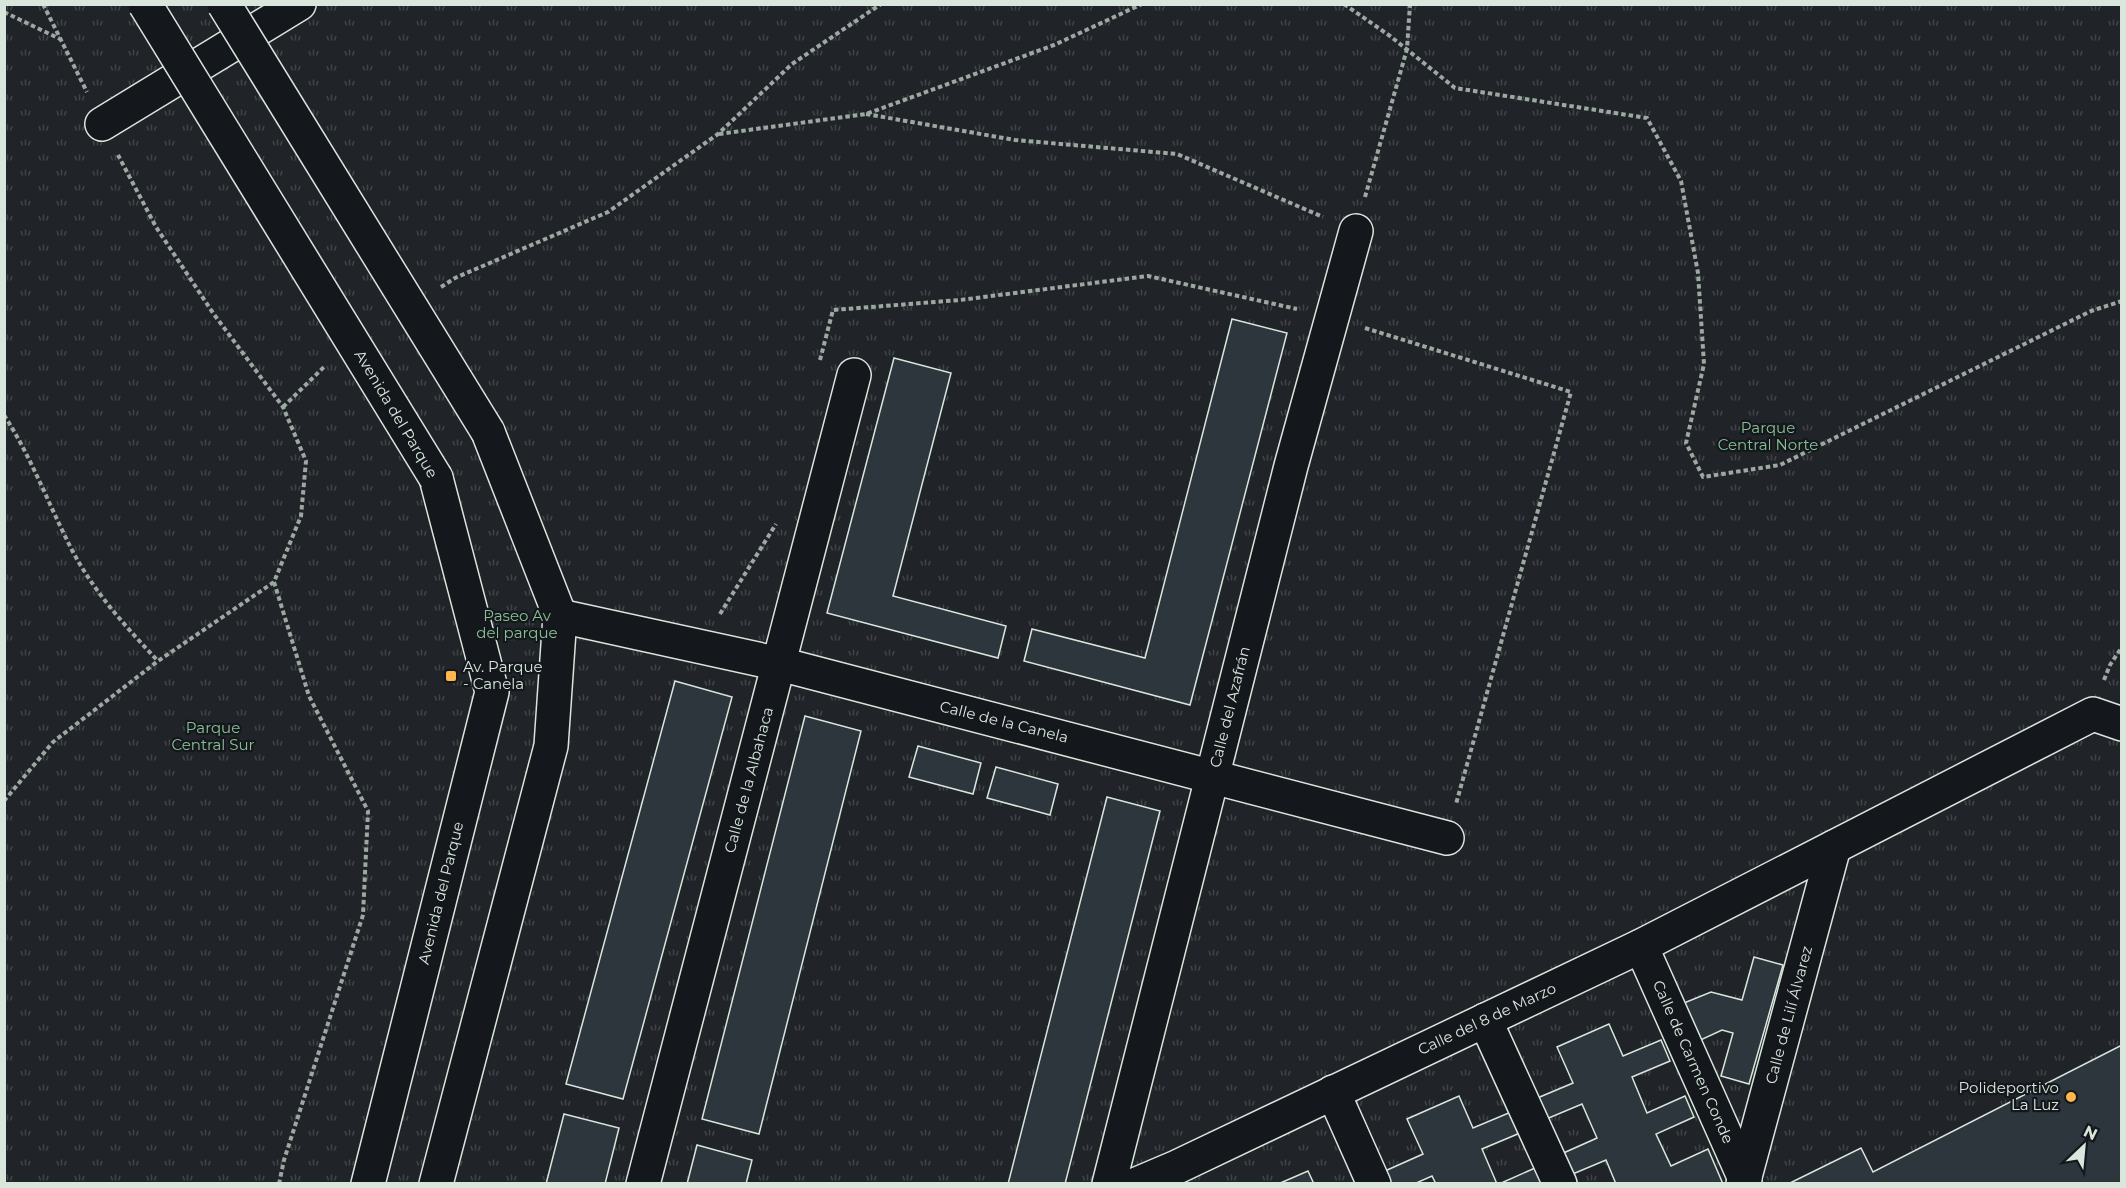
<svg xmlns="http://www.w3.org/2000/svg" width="2126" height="1188" viewBox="0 0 2126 1188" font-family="Montserrat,sans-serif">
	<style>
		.park { fill: url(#park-tufts); stroke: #939e99; stroke-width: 1.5 }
		.building { fill: #2c363c; stroke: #d8e6dc; stroke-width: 1.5 }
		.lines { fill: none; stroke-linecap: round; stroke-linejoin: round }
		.street-casing { stroke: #d8e6dc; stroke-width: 36 }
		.path { stroke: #9da8a2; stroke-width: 4; stroke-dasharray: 4.5 3; stroke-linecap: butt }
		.street { stroke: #14181c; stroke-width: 33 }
		.street-bridge-casing { stroke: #d8e6dc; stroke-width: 36; stroke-linecap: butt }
		.street-bridge { stroke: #14181c; stroke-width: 33 }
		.poi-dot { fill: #ffb74d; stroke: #14181c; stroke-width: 2 }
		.labels { text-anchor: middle; stroke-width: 4.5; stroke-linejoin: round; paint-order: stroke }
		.street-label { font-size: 15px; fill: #d8e6dc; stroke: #14181c }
		.park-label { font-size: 15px; fill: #8ac095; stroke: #14181c }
		.poi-label { font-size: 15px; fill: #d8e6dc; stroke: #14181c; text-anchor: start }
	</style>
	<defs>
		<pattern id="park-tufts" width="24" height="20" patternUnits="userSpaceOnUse" patternTransform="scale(1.5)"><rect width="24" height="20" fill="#202428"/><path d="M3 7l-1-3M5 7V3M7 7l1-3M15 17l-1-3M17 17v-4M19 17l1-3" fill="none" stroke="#404447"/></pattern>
	</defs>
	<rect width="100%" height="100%" fill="#14181c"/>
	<!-- park -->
	<path class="park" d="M 5,5 L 2121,5 L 2121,1183 L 5,1184 Z"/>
	<!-- building -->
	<g class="building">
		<path d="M 1232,319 L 1287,333 L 1190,705 L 1024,661 L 1032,629 L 1145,658 Z"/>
		<path d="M 894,358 L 951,373 L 893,596 L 1006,626 L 998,658 L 827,613 Z"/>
		<path d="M 675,681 L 732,697 L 623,1099 L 566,1084 Z"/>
		<path d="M 805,716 L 861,731 L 759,1134 L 702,1119 Z"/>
		<path d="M 918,746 L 981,763 L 973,794 L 909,777 Z"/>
		<path d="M 996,767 L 1058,784 L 1050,815 L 987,798 Z"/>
		<path d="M 1107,797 L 1160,811 L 1065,1184 L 1008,1184 Z"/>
		<path d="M 1754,957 L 1783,965 L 1749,1084 L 1721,1076 L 1733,1033 L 1722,1030 L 1692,1044 L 1684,1003 L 1711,992 L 1742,1000 Z"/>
		<path d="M 1609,1024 L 1623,1056 L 1661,1040 L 1670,1061 L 1632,1077 L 1647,1113 L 1685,1096 L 1694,1117 L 1656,1134 L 1671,1166 L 1708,1149 L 1723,1184 L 1616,1184 L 1606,1160 L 1568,1176 L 1559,1155 L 1597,1138 L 1582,1104 L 1544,1120 L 1535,1099 L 1573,1083 L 1557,1047 Z"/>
		<path d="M 2122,1045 L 2122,1184 L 1788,1184 L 1861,1148 L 1873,1172 Z"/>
		<path d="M 1459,1096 L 1473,1128 L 1511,1112 L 1520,1133 L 1482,1149 L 1497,1184 L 1436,1184 L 1432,1176 L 1414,1184 L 1390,1184 L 1385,1171 L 1423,1154 L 1407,1119 Z"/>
		<path d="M 564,1114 L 619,1128 L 605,1184 L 546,1184 Z"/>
		<path d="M 697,1145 L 752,1160 L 746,1184 L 687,1184 Z"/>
		<path d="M 1535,1168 L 1542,1184 L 1499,1184 Z"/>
		<path d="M 1308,1171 L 1314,1184 L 1278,1184 Z"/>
	</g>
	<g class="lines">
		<!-- street casing -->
		<g class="street-casing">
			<g id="street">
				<path d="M 102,124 L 299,4"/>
				<path d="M 560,616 L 780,664 L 1447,838"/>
				<path d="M 1641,946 L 1745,1179"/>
				<path d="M 1485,1020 L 1560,1184"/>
				<path d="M 1333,1092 L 1374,1184"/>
				<path d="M 368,1184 L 492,692 L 436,478"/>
				<path d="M 436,1184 L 551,746 L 560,616 L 488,432"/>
				<path d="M 643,1184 L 854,375"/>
				<path d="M 1109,1184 L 1291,466 L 1356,231"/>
				<path d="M 1137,1184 L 1177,1167 L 1641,946 L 2093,714 L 2122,724"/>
				<path d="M 1743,1184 L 1834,847"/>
			</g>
		</g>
		<!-- path -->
		<g class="path">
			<path d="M 43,4 L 87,92"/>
			<path d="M 1344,4 L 1390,36 L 1455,88 L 1647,118 L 1681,181 L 1698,273 L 1704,364 L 1686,443 L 1703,477 L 1780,465 L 2091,311 L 2122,301"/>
			<path d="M 4,12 L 60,39"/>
			<path d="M 866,114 L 1015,140 L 1177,154 L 1323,217"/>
			<path d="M 719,134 L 866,114 L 1054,45 L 1142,4"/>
			<path d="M 1365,197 L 1407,49 L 1410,4"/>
			<path d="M 441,287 L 455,278 L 608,212 L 718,134 L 792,64 L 881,4"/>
			<path d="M 1365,328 L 1571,392 L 1456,804"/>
			<path d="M 820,360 L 833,310 L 960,300 L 1148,276 L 1297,309"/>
			<path d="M 283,407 L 325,366"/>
			<path d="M 4,415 C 32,458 49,506 73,552 C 95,593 126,627 158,661"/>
			<path d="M 274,582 L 309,696 L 368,811 L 363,915 L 284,1160 L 279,1184"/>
			<path d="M 720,614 L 776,524"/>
			<path d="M 2104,680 L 2110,665 L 2122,647"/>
			<path d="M 4,801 L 53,742 L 158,661 L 274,582 L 301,516 L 306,461 L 283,407 L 213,313 L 156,227 L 118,155"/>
		</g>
		<!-- street -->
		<use href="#street" class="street"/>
		<!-- street-bridge casing -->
		<g class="street-bridge-casing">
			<g id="street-bridge">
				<path d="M 145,4 L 436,478"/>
				<path d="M 224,4 L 488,432"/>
			</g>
		</g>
		<!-- street-bridge -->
		<use href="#street-bridge" class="street-bridge"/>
	</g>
	<!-- markers -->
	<g class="poi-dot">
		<rect x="445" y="670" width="12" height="12" rx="3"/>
		<circle cx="2071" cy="1097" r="6"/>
	</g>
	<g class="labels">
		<!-- street labels -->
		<g class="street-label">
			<text transform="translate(396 414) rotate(59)" y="5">Avenida del Parque</text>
			<text transform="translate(1230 707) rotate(-76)" y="5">Calle del Azafrán</text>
			<text transform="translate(1004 722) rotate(14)" y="5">Calle de la Canela</text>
			<text transform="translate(749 780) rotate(-75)" y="5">Calle de la Albahaca</text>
			<text transform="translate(441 893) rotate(-76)" y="5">Avenida del Parque</text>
			<text transform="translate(1789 1015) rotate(-75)" y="5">Calle de Lilí Álvarez</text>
			<text transform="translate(1487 1019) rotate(-25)" y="5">Calle del 8 de Marzo</text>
			<text transform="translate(1693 1062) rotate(66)" y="5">Calle de Carmen Conde</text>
		</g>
		<!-- park labels -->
		<g class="park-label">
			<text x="1768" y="433">Parque<tspan x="1768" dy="17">Central Norte</tspan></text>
			<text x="517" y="621">Paseo Av<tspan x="517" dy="17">del parque</tspan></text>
			<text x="213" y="733">Parque<tspan x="213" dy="17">Central Sur</tspan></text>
		</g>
		<!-- poi labels -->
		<g class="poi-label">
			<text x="463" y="672">Av. Parque<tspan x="463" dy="17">- Canela</tspan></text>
			<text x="2059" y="1093" text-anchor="end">Polideportivo<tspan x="2059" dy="17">La Luz</tspan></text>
		</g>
	</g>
	<!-- border -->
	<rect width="2126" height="1188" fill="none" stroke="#d8e6dc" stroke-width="12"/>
	<!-- north arrow -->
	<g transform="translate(2084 1146) rotate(26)" stroke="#14181c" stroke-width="4.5" paint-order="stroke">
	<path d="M0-4.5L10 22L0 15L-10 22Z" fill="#d8e6dc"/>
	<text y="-9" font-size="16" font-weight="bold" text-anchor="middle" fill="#d8e6dc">N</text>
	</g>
</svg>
